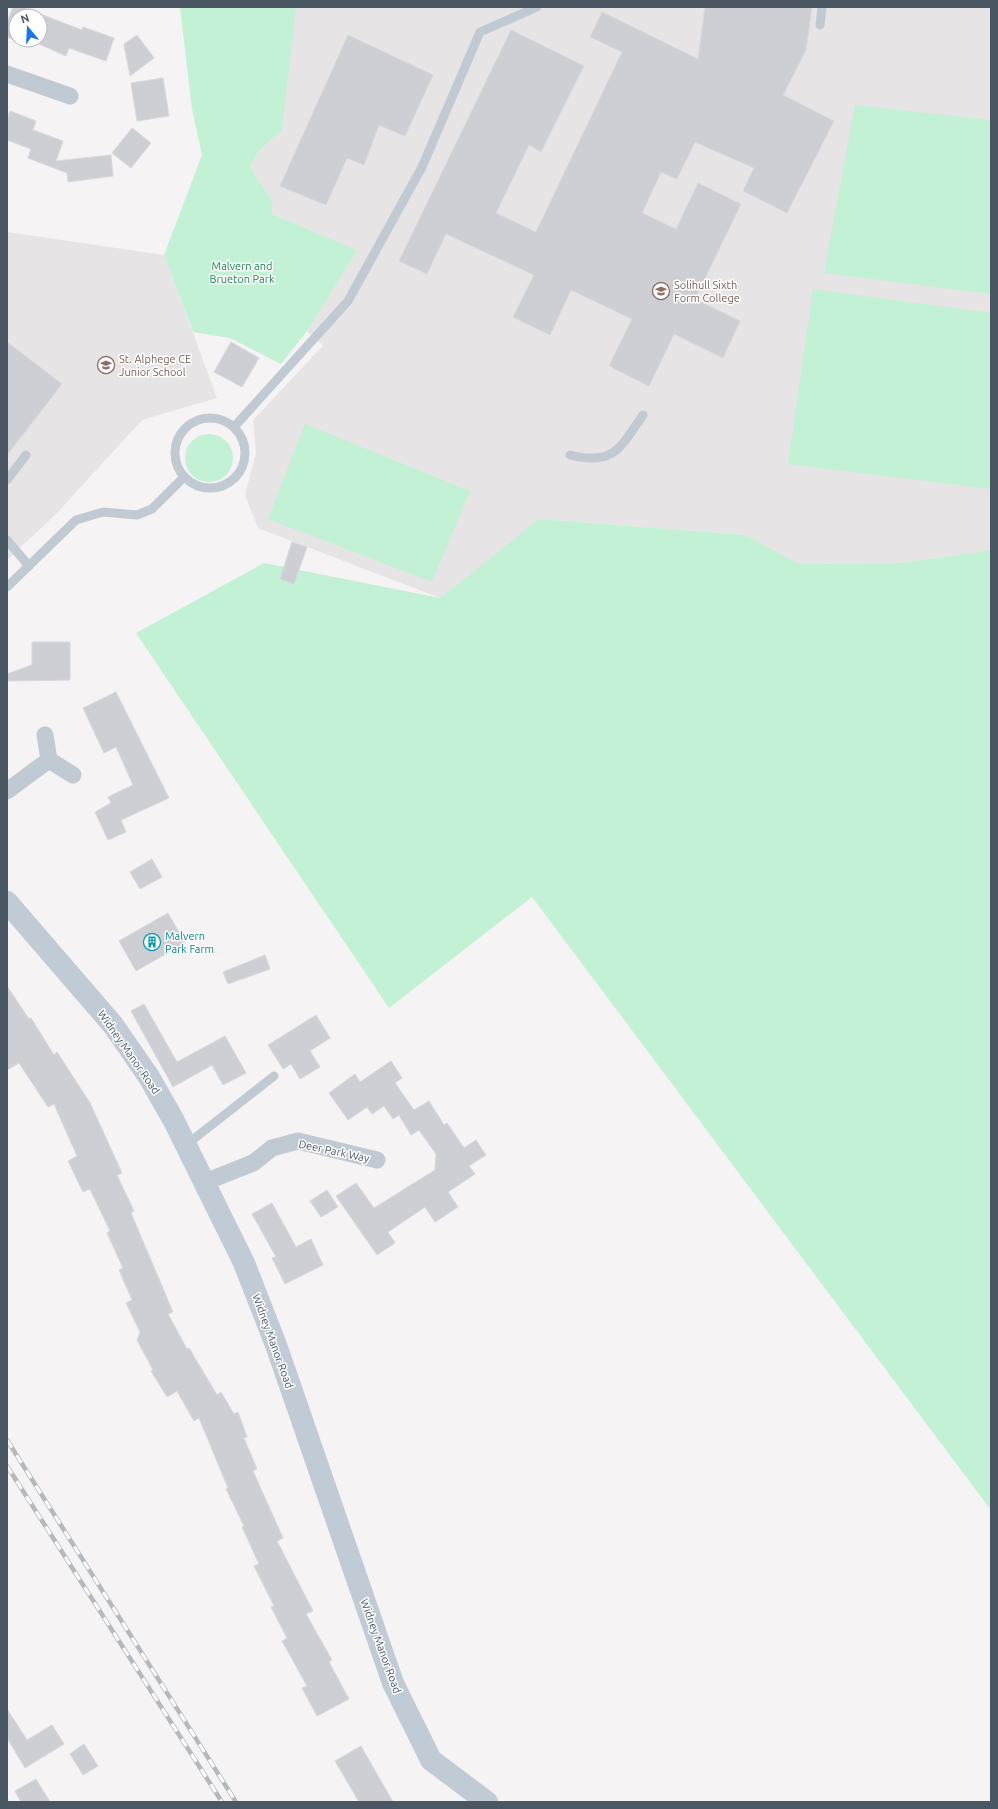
<svg xmlns="http://www.w3.org/2000/svg" width="998" height="1809" viewBox="0 0 998 1809" font-family="Ubuntu,sans-serif">
	<style>
		.education { fill: #e6e4e5 }
		.green { fill: #c3f1d5 }
		.building { fill: #cdcfd5; stroke: #d7d9de; fill-rule: evenodd }
		.lines { fill: none; stroke-linecap: round; stroke-linejoin: round }
		.lane { stroke: #c1cad2; stroke-width: 9 }
		.street { stroke: #c1cad2; stroke-width: 17 }
		.secondary { stroke: #c1cbd6; stroke-width: 22 }
		.rail-casing { stroke: #b5b8bd; stroke-width: 4.5 }
		.rail { stroke: #fff; stroke-width: 3; stroke-dasharray: 9; stroke-linecap: butt }
		.labels { text-anchor: middle; stroke-width: 3; stroke-linejoin: round; paint-order: stroke }
		.park-label { font-size: 11px; fill: #17864f; stroke: #fff }
		.education-label { font-size: 11px; fill: #785e54; stroke: #fff; text-anchor: start }
		.culture-label { font-size: 11px; fill: #0d838f; stroke: #fff; text-anchor: start }
		.street-label { font-size: 11px; fill: #4a5661; stroke: #fff }
	</style>
	<rect width="100%" height="100%" fill="#f5f3f3"/>
	<!-- education -->
	<g class="education">
		<path d="M 293,7 L 991,7 L 991,550 L 901,563 L 798,564 L 746,535 L 540,519 L 440,598 L 258,528 L 245,495 L 256,453 L 253,420 L 323,346 L 307,331 L 356,250 L 272,214 L 272,201 L 250,167 L 258,152 L 282,130 Z"/>
		<path d="M 7,232 L 164,255 L 217,398 L 142,420 L 56,514 L 7,560 Z"/>
	</g>
	<!-- green -->
	<g class="green">
		<path d="M 180,7 L 296,7 L 282,130 L 258,152 L 250,167 L 272,201 L 272,214 L 357,250 L 307,331 L 281,364 L 230,338 L 193,332 L 164,255 L 202,155 L 192,109 Z"/>
		<path d="M 855,105 L 991,120 L 991,294 L 824,273 Z"/>
		<path d="M 813,289 L 991,313 L 991,489 L 788,464 Z"/>
		<path d="M 305,424 L 470,491 L 432,582 L 268,519 Z"/>
		<circle cx="209" cy="458" r="24"/>
		<path d="M 539,519 L 746,535 L 799,564 L 901,563 L 991,550 L 991,1510 L 532,897 L 389,1008 L 136,633 L 264,563 L 440,598 Z"/>
	</g>
	<!-- building -->
	<g class="building">
		<path d="M 13,7 L 22,7 L 82,30 L 83,27 L 114,38 L 106,61 L 69,48 L 66,56 L 30,40 L 28,45 L 7,37 L 7,22 ZM 16,16 L 40,16 L 40,40 L 16,40 Z"/>
		<path d="M 705,7 L 812,7 L 806,50 L 783,95 L 834,121 L 787,213 L 743,191 L 754,168 L 695,142 L 677,179 L 661,172 L 642,213 L 676,229 L 698,183 L 741,204 L 695,299 L 740,321 L 723,358 L 674,334 L 649,386 L 609,366 L 632,319 L 571,290 L 550,335 L 513,317 L 534,275 L 446,234 L 427,274 L 399,261 L 511,30 L 584,66 L 541,152 L 529,145 L 496,213 L 536,232 L 622,52 L 590,37 L 602,12 L 698,59 Z"/>
		<path d="M 137,35 L 154,58 L 130,76 L 124,44 Z"/>
		<path d="M 348,35 L 433,75 L 405,136 L 379,125 L 364,165 L 347,158 L 326,205 L 280,186 Z"/>
		<path d="M 163,78 L 169,116 L 137,121 L 131,83 Z"/>
		<path d="M 10,111 L 36,121 L 33,130 L 63,141 L 56,161 L 111,155 L 113,176 L 68,182 L 67,173 L 28,158 L 31,149 L 7,140 L 7,120 Z"/>
		<path d="M 132,128 L 151,143 L 131,168 L 112,153 Z"/>
		<path d="M 7,342 L 62,384 L 7,455 Z"/>
		<path d="M 231,342 L 259,358 L 242,387 L 214,372 Z"/>
		<path d="M 292,542 L 307,547 L 294,584 L 280,579 Z"/>
		<path d="M 32,642 L 70,642 L 70,680 L 7,681 L 7,674 L 32,665 Z"/>
		<path d="M 116,692 L 169,798 L 121,820 L 126,832 L 108,840 L 95,812 L 111,803 L 108,797 L 133,785 L 116,747 L 104,753 L 83,708 Z"/>
		<path d="M 152,859 L 162,877 L 140,889 L 130,872 Z"/>
		<path d="M 168,913 L 185,943 L 136,971 L 119,941 Z"/>
		<path d="M 265,955 L 270,969 L 228,984 L 223,972 Z"/>
		<path d="M 7,986 L 29,1019 L 31,1018 L 54,1055 L 57,1052 L 90,1103 L 122,1173 L 117,1175 L 134,1211 L 131,1213 L 173,1312 L 168,1314 L 187,1349 L 189,1348 L 217,1395 L 221,1392 L 234,1414 L 238,1412 L 247,1437 L 244,1438 L 257,1469 L 253,1471 L 283,1538 L 277,1541 L 313,1611 L 306,1614 L 332,1660 L 329,1662 L 349,1699 L 317,1716 L 302,1688 L 307,1686 L 282,1641 L 287,1638 L 271,1607 L 274,1606 L 254,1566 L 259,1564 L 242,1527 L 244,1526 L 226,1489 L 228,1488 L 199,1418 L 194,1421 L 177,1391 L 167,1397 L 151,1371 L 153,1370 L 137,1340 L 140,1332 L 126,1303 L 132,1300 L 119,1270 L 123,1268 L 107,1233 L 110,1231 L 90,1189 L 83,1192 L 68,1161 L 77,1156 L 54,1104 L 48,1107 L 19,1063 L 7,1070 Z"/>
		<path d="M 144,1004 L 177,1062 L 225,1036 L 246,1073 L 223,1085 L 212,1065 L 173,1087 L 131,1011 Z"/>
		<path d="M 316,1015 L 330,1038 L 310,1051 L 320,1067 L 300,1079 L 291,1064 L 283,1069 L 268,1045 Z"/>
		<path d="M 391,1061 L 402,1078 L 395,1083 L 414,1110 L 429,1101 L 444,1125 L 447,1123 L 464,1148 L 476,1140 L 486,1155 L 469,1166 L 475,1174 L 448,1192 L 458,1207 L 435,1222 L 425,1207 L 388,1232 L 395,1243 L 377,1255 L 336,1196 L 356,1183 L 374,1208 L 435,1170 L 436,1154 L 419,1130 L 411,1135 L 399,1115 L 393,1119 L 384,1106 L 372,1114 L 367,1107 L 348,1120 L 329,1093 L 355,1074 L 360,1082 Z"/>
		<path d="M 327,1190 L 338,1207 L 321,1217 L 310,1201 Z"/>
		<path d="M 272,1203 L 296,1247 L 311,1239 L 323,1265 L 285,1284 L 272,1258 L 276,1257 L 252,1214 Z"/>
		<path d="M 7,1709 L 27,1740 L 52,1725 L 64,1744 L 25,1768 L 7,1738 Z"/>
		<path d="M 84,1744 L 98,1766 L 83,1775 L 70,1754 Z"/>
		<path d="M 361,1746 L 393,1802 L 359,1802 L 335,1761 Z"/>
		<path d="M 36,1779 L 50,1802 L 21,1802 L 15,1791 Z"/>
	</g>
	<g class="lines">
		<!-- lane -->
		<g class="lane">
			<path d="M 820,25 L 822,7"/>
			<circle cx="210" cy="453" r="35"/>
			<path d="M 234,427 L 348,301 L 422,167 L 480,32 L 537,7"/>
			<path d="M 570,455 C 614,466 620,448 643,415"/>
			<path d="M 7,480 L 26,455"/>
			<path d="M 7,540 L 29,566"/>
			<path d="M 7,587 L 76,520 L 103,512 L 137,515 L 152,509 L 184,477"/>
			<path d="M 186,1145 L 274,1076"/>
		</g>
		<!-- street -->
		<g class="street">
			<path d="M 7,74 L 70,96"/>
			<path d="M 45,735 L 49,760 L 73,775"/>
			<path d="M 7,791 L 49,760"/>
			<path d="M 205,1182 L 253,1163 L 272,1148 L 298,1141 L 377,1160"/>
		</g>
		<!-- secondary -->
		<path class="secondary" d="M 7,902 L 113,1025 L 149,1077 L 174,1121 L 244,1263 L 276,1345 L 393,1683 L 431,1760 L 487,1802"/>
		<!-- rail casing -->
		<g class="rail-casing">
			<g id="rail">
				<path d="M 7,1440 L 236,1802"/>
				<path d="M 7,1466 L 222,1802"/>
			</g>
		</g>
		<!-- rail -->
		<use href="#rail" class="rail"/>
	</g>
	<!-- icons -->
	<defs>
		<g id="university-ring" transform="scale(0.9)"><circle r="9.5" fill="#fff" stroke="#8d6e63" stroke-width="1.5"/><path d="M0-5L7-2L0 1L-7-2ZM-4 1L0 2.5L4 1V4Q0 6-4 4Z" fill="#8d6e63"/></g>
		<g id="school-ring" transform="scale(0.9)"><circle r="9.5" fill="#fff" stroke="#8d6e63" stroke-width="1.5"/><path d="M0-5L7-2L0 1L-7-2ZM-4 1L0 2.5L4 1V4Q0 6-4 4Z" fill="#8d6e63"/></g>
		<g id="building-ring" transform="scale(0.9)"><circle r="9.5" fill="#fff" stroke="#0f9aa8" stroke-width="1.5"/><path d="M-4-6H4V6H1V3H-1V6H-4ZM-2.5-4.3h1.7v1.8h-1.7ZM.8-4.3h1.7v1.8H.8ZM-2.5-1h1.7V.8h-1.7ZM.8-1h1.7V.8H.8Z" fill="#0f9aa8"/></g>
	</defs>
	<g fill-rule="evenodd">
		<use href="#university-ring" x="661" y="291"/>
		<use href="#school-ring" x="106" y="365"/>
		<use href="#building-ring" x="152" y="942"/>
	</g>
	<g class="labels">
		<!-- park labels -->
		<g class="park-label">
			<text x="242" y="270">Malvern and<tspan x="242" dy="13">Brueton Park</tspan></text>
		</g>
		<!-- education labels -->
		<g class="education-label">
			<text x="674" y="289">Solihull Sixth<tspan x="674" dy="13">Form College</tspan></text>
			<text x="119" y="363">St. Alphege CE<tspan x="119" dy="13">Junior School</tspan></text>
		</g>
		<!-- culture labels -->
		<g class="culture-label">
			<text x="165" y="940">Malvern<tspan x="165" dy="13">Park Farm</tspan></text>
		</g>
		<!-- street labels -->
		<g class="street-label">
			<text transform="translate(129 1052) rotate(55)" y="4">Widney Manor Road</text>
			<text transform="translate(334 1151) rotate(12)" y="4">Deer Park Way</text>
			<text transform="translate(273 1341) rotate(70)" y="4">Widney Manor Road</text>
			<text transform="translate(381 1646) rotate(70)" y="4">Widney Manor Road</text>
		</g>
	</g>
	<!-- border -->
	<rect width="998" height="1809" fill="none" stroke="#4a5661" stroke-width="16"/>
	<!-- north arrow -->
	<g transform="translate(28 28) rotate(342)"><circle r="19" fill="#ffffff" stroke="#b7bbc0"/>
	<path d="M0-3L7 15L0 10L-7 15Z" fill="#1a73e8"/>
	<text y="-6" font-size="11" font-weight="bold" text-anchor="middle" fill="#4a5661">N</text>
	</g>
</svg>
